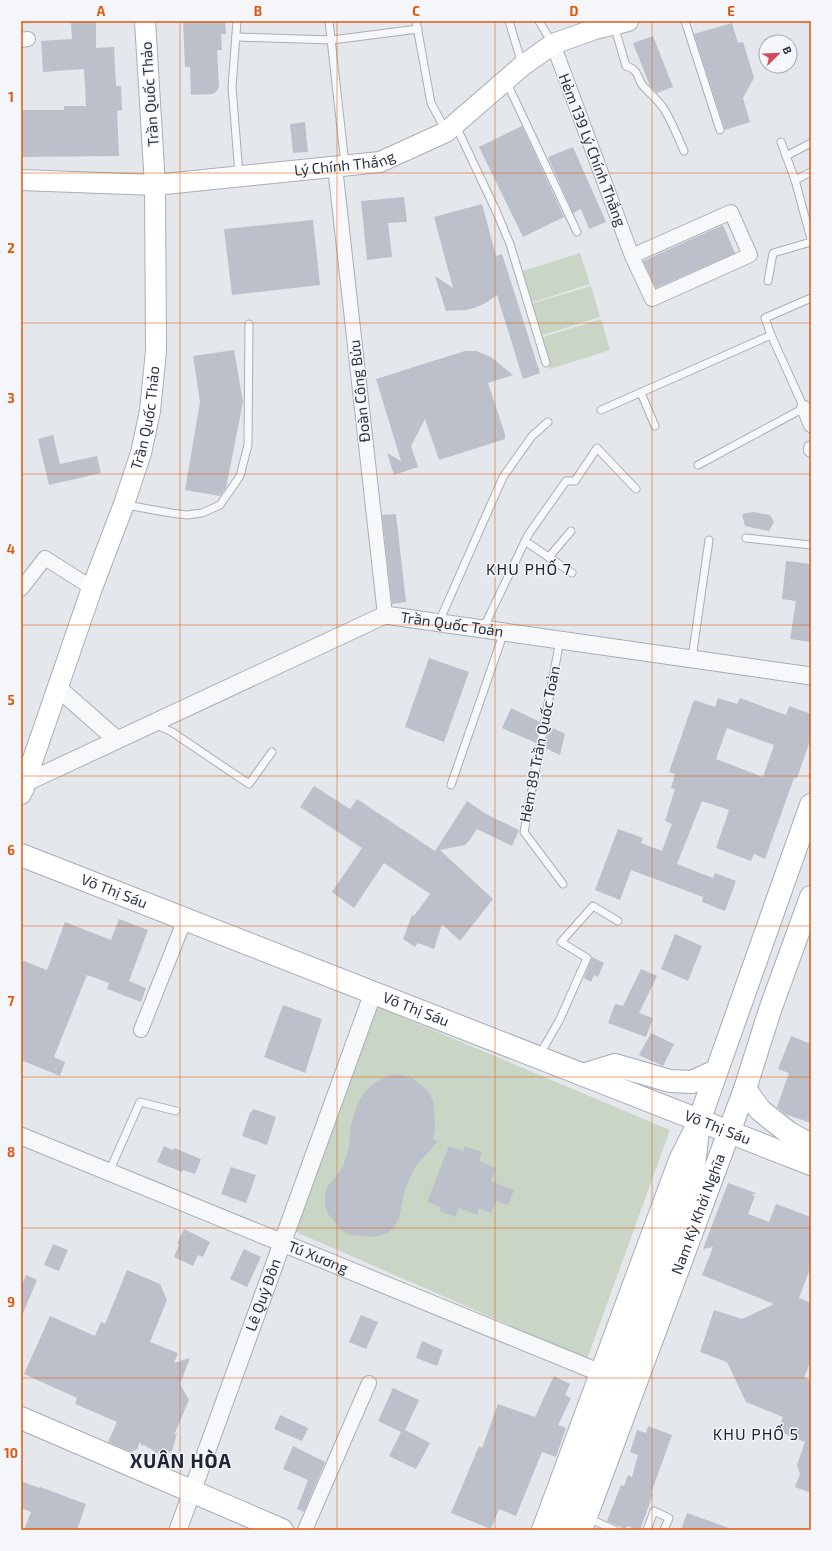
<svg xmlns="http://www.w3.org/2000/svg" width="832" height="1551" viewBox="0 0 832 1551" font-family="'Exo 2',sans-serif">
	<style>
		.green { fill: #c9d6c5 }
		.building { fill: #bbc0ca; fill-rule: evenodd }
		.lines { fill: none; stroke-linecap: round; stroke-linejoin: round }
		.service-casing { stroke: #a9aeb7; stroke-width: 9 }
		.minor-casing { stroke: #a9aeb7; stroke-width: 16 }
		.tertiary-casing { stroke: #a9aeb7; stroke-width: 19 }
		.secondary-casing { stroke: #a9aeb7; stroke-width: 22 }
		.primary-casing { stroke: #a3abb8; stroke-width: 24 }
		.service { stroke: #f7f8fa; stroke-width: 7 }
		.minor { stroke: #f7f8fa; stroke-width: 14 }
		.tertiary { stroke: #f7f8fa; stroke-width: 17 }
		.secondary { stroke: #fff; stroke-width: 20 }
		.primary { stroke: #fff; stroke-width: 22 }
		.grid { fill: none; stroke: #df570f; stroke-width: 1; stroke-opacity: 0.55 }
		.labels { text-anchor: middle; stroke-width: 3; stroke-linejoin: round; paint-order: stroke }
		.street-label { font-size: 15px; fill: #2b3445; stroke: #f4f6f9 }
		.neighbourhood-label { font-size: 16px; letter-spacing: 1px; fill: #1d2536; stroke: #f4f6f9 }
		.district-label { font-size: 19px; font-weight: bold; letter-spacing: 1px; fill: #1d2536; stroke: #f4f6f9 }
		.neatline { fill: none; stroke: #df570f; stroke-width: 1.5 }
		.grid-label { font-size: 13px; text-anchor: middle; font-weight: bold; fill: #df570f }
	</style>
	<rect width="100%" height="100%" fill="#e4e7ec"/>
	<!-- green -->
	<g class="green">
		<path d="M 580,253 L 590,284 L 530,303 L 520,272 Z"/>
		<path d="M 591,286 L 600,317 L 540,336 L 530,304 Z"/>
		<path d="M 601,319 L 610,350 L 550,369 L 540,338 Z"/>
		<path d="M 376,1006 L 670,1130 L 587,1359 L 294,1231 Z"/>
	</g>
	<!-- building -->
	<g class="building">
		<path d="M 71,21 L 96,21 L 96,48 L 114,47 L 116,86 L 121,86 L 122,110 L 117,111 L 119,156 L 21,157 L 21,110 L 64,110 L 64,106 L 86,106 L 84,69 L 43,72 L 41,41 L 72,39 Z"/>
		<path d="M 183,21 L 225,21 L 226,34 L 221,34 L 222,50 L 217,50 L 219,87 L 216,92 L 212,94 L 191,95 L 190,67 L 185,67 Z"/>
		<path d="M 732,23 L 738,43 L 743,42 L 754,78 L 743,98 L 750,122 L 725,130 L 694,34 Z"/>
		<path d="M 653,36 L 673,87 L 657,93 L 650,86 L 633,43 Z"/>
		<path d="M 305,122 L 308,152 L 293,153 L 290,124 Z"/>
		<path d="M 522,126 L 564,217 L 523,237 L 479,147 Z"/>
		<path d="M 573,147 L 606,222 L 589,229 L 581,209 L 573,213 L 548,157 Z"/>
		<path d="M 404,197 L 407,222 L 388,223 L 392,257 L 367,260 L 361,201 Z"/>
		<path d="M 482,204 L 496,256 L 502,254 L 540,373 L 523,379 L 497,295 L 484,304 L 474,308 L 466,310 L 446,311 L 435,276 L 453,288 L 434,217 Z"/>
		<path d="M 313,220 L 320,285 L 232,295 L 224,229 Z"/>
		<path d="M 723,225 L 735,253 L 656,288 L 643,261 Z"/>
		<path d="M 234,350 L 243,402 L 226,488 L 220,496 L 185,490 L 200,402 L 193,356 Z"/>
		<path d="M 465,351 L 476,351 L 491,357 L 513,375 L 488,383 L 505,434 L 505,439 L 439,460 L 425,419 L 411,446 L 418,467 L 394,475 L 387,453 L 401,461 L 376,379 Z"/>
		<path d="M 53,435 L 60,464 L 97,456 L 101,473 L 49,485 L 38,439 Z"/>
		<path d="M 753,512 L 770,515 L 774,522 L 769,531 L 745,526 L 742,514 Z"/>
		<path d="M 396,514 L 406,602 L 392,604 L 382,515 Z"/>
		<path d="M 786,561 L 811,564 L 811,642 L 790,639 L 796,601 L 782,599 Z"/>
		<path d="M 429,658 L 469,672 L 444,742 L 405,727 Z"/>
		<path d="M 718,698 L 737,704 L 740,698 L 786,715 L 789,706 L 811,714 L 811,738 L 797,778 L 794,778 L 765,859 L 754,854 L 751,861 L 716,848 L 729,810 L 702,801 L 677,864 L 713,878 L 715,873 L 736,881 L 725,911 L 702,902 L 703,897 L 631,870 L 620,900 L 595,890 L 618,829 L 643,838 L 641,843 L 662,851 L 672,824 L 665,821 L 675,789 L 671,788 L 675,774 L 669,772 L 694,700 L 715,707 ZM 727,728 L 774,745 L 763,777 L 716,759 Z"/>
		<path d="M 511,708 L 540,722 L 536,743 L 502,728 Z"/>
		<path d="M 549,726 L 565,734 L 560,755 L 545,748 Z"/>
		<path d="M 314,786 L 350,809 L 357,799 L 435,851 L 467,801 L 486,814 L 519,830 L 512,846 L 477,829 L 469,841 L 465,845 L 440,850 L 493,899 L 460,941 L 442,924 L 434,949 L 418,943 L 415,947 L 403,939 L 412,915 L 414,916 L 430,894 L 384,863 L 354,908 L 332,892 L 362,848 L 300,807 Z"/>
		<path d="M 119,919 L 148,930 L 129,981 L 146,988 L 141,1002 L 107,989 L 109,983 L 87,975 L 54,1057 L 65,1062 L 60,1076 L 21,1060 L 21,960 L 47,970 L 65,922 L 111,940 Z"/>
		<path d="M 675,934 L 702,946 L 688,981 L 661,969 Z"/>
		<path d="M 592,957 L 604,963 L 598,977 L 594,975 L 591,982 L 584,978 Z"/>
		<path d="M 641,969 L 657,976 L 639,1013 L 653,1018 L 646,1037 L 608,1023 L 615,1004 L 623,1006 Z"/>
		<path d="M 283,1005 L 322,1019 L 305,1073 L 264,1057 Z"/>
		<path d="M 651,1033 L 674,1044 L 663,1066 L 639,1055 Z"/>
		<path d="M 791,1036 L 811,1044 L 811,1123 L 785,1114 L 777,1107 L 789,1073 L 778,1069 Z"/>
		<path d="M 397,1074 L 411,1077 L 428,1091 L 434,1103 L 435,1130 L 433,1139 L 438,1141 L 416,1166 L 410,1178 L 404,1192 L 399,1219 L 392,1230 L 385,1234 L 374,1237 L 350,1235 L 341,1230 L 329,1215 L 325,1207 L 325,1196 L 327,1187 L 338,1174 L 343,1166 L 349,1148 L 350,1128 L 358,1103 L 363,1094 L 376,1082 L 390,1075 Z"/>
		<path d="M 254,1109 L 276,1117 L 267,1145 L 242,1136 L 250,1113 Z"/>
		<path d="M 164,1146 L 173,1150 L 174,1148 L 201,1159 L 195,1174 L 183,1170 L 182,1172 L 157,1162 Z"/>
		<path d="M 449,1146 L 463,1151 L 465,1146 L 482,1152 L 479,1161 L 496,1168 L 491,1181 L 514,1190 L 508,1205 L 496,1201 L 491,1213 L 479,1208 L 477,1215 L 459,1208 L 455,1217 L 440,1211 L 441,1207 L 427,1202 Z"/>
		<path d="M 231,1167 L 256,1175 L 246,1203 L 221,1194 Z"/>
		<path d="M 728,1183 L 756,1193 L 751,1195 L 755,1196 L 748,1214 L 769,1222 L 776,1204 L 811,1217 L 811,1266 L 799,1298 L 811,1303 L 811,1360 L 804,1378 L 811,1380 L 811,1493 L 795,1487 L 800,1474 L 797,1465 L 805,1442 L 778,1431 L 783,1417 L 746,1402 L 727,1362 L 700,1352 L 714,1310 L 742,1319 L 774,1304 L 702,1275 L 713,1247 L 703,1249 Z"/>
		<path d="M 184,1229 L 210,1242 L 203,1257 L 198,1255 L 193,1266 L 174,1257 L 179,1245 L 177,1244 Z"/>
		<path d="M 53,1244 L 68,1250 L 59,1271 L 44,1265 Z"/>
		<path d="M 244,1249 L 261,1257 L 247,1287 L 230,1279 Z"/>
		<path d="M 127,1270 L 160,1284 L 167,1300 L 150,1342 L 178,1353 L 174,1363 L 190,1358 L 180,1384 L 189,1400 L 174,1435 L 177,1433 L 172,1451 L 162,1456 L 144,1445 L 142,1446 L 140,1442 L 137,1449 L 131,1452 L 108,1442 L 117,1422 L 75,1404 L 77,1398 L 24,1374 L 50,1316 L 95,1336 L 101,1322 L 105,1324 Z"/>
		<path d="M 26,1275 L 37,1280 L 21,1318 L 21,1287 Z"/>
		<path d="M 361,1315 L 378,1322 L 366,1349 L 349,1342 Z"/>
		<path d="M 422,1341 L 443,1350 L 437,1366 L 416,1358 Z"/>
		<path d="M 554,1376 L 570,1384 L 565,1395 L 571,1398 L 558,1425 L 566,1428 L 556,1457 L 542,1452 L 516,1516 L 499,1509 L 491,1529 L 451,1513 L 479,1446 L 482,1448 L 498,1404 L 535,1417 Z"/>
		<path d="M 393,1388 L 419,1400 L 405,1430 L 430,1443 L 416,1469 L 389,1456 L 401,1432 L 378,1421 Z"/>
		<path d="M 280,1415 L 308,1428 L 302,1441 L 274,1429 Z"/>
		<path d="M 648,1426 L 672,1435 L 651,1493 L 653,1494 L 640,1530 L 627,1526 L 625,1529 L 607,1521 L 621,1485 L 624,1486 L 628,1475 L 632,1477 L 638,1455 L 630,1452 L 637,1430 L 646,1433 Z"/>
		<path d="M 293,1446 L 325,1462 L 304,1512 L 297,1509 L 308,1480 L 283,1469 Z"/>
		<path d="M 21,1481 L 39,1488 L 40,1487 L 86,1504 L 77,1530 L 24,1530 L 31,1512 L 21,1508 Z"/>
		<path d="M 687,1513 L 729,1528 L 729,1530 L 681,1530 Z"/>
	</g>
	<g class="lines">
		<!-- service casing -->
		<g class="service-casing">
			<g id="service">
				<path d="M 237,21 L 232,87 L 239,174"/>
				<path d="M 329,21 L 345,164"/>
				<path d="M 416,21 L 431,103 L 446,131"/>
				<path d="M 509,21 L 522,64"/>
				<path d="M 539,21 L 552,43"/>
				<path d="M 685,21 L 720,130"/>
				<path d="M 614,25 L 626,66 C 641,70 636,80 645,88 C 652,95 659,101 664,109 C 672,122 678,137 684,151"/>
				<path d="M 236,37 L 332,40 L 418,29"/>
				<path d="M 507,83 L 577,232"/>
				<path d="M 456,126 L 497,213 L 510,244 L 546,363"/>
				<path d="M 781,142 L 795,180 L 811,239"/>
				<path d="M 786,156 L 811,143"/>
				<path d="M 795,180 L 811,172"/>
				<path d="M 768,281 L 773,253 L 811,242"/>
				<path d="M 641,393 L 655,426"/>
				<path d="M 601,410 L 771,335"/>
				<path d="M 698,465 L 804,408 L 771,335 L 765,318 L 811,298"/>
				<path d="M 126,505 L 171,513 L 187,515 L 202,513 L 220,505 L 240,476 L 248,445 L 249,324"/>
				<path d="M 746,538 L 811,545"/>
				<path d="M 525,541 L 572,573"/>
				<path d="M 549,557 L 571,531"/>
				<path d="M 439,622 L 503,477 L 532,436 L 548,422"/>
				<path d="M 483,629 L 528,535 L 566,481 L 575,481 L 597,448 L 636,489"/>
				<path d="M 560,640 L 524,832 L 563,884"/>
				<path d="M 692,658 L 709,540"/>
				<path d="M 155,724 L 172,732 L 249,784 L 272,752"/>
				<path d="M 451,785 L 504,632"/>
				<path d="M 539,1056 L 560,1019 L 587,958 L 561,942 L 593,906 L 618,921"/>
				<path d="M 109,1172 L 140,1102 L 176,1111"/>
				<path d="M 588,1518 L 615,1530"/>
				<path d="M 647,1530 L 654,1511 L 669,1518 L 664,1530"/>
			</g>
		</g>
		<!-- minor casing -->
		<g class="minor-casing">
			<g id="minor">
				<path d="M 21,40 L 28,39"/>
				<path d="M 553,44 L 632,256 L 652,299 L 750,255 L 731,212 L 632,256"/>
				<path d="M 335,167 L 385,615"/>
				<path d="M 804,408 L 811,425"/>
				<path d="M 811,448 L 811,450"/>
				<path d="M 21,589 L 45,558 L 92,588"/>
				<path d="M 141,1030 L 185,919"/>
				<path d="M 305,1530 L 369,1383"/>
			</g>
		</g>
		<!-- tertiary casing -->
		<g class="tertiary-casing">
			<g id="tertiary">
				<path d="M 58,688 L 117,740"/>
				<path id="s1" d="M 25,783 L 385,615 L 811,676"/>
				<path id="s2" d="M 21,1136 L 613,1378"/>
				<path id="s3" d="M 178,1530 L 373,993"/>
			</g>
		</g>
		<!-- secondary casing -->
		<g class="secondary-casing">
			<g id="secondary">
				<path id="s4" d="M 21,180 L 155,185 L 380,162 L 446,132 L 522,66 L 553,44 L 595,29 L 628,21"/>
				<path id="s5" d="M 21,794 L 92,588 L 124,504 L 141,453 L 150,411 L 156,351 L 155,185 L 145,21"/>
				<path d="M 542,1530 L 679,1160 L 697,1124"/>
			</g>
		</g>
		<!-- primary casing -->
		<g class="primary-casing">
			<g id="primary">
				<path d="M 21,789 L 23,788"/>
				<path id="s6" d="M 21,855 L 811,1164"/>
				<path d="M 583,1075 L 615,1065 L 670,1081 L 692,1082 L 716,1071"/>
				<path d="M 745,1089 L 760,1110 L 789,1133 L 811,1145"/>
				<path d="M 21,1418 L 282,1530"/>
				<path d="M 562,1530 L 615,1379 L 694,1166 L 699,1121 L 811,805"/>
				<path id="s7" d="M 581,1530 L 745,1089 L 770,1010 L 811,897"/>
			</g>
		</g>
		<!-- service -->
		<use href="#service" class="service"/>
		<!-- minor -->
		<use href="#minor" class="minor"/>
		<!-- tertiary -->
		<use href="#tertiary" class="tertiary"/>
		<!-- secondary -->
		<use href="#secondary" class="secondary"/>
		<!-- primary -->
		<use href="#primary" class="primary"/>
	</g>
	<!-- grid -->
	<path class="grid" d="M 180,21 L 180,1530M 337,21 L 337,1530M 495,21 L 495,1530M 652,21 L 652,1530M 21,173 L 811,173M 21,323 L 811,323M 21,474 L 811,474M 21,625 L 811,625M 21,776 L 811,776M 21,926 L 811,926M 21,1077 L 811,1077M 21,1228 L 811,1228M 21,1378 L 811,1378"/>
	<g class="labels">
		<!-- street labels -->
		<g class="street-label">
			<text transform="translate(150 94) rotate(-94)" y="5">Trần Quốc Thảo</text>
			<text transform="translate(592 150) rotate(69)" y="5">Hẻm 139 Lý Chính Thắng</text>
			<text dy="5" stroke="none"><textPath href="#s4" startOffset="325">Lý Chính Thắng</textPath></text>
			<text transform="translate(360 391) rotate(-96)" y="5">Đoàn Công Bửu</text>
			<text dy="5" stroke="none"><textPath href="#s5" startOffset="397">Trần Quốc Thảo</textPath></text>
			<text dy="5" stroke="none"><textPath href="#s1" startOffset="465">Trần Quốc Toản</textPath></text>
			<text transform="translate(540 744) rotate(-79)" y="5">Hẻm 89 Trần Quốc Toản</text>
			<text dy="5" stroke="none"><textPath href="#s6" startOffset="100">Võ Thị Sáu</textPath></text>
			<text dy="5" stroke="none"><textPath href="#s6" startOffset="424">Võ Thị Sáu</textPath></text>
			<text dy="5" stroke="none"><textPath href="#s6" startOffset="748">Võ Thị Sáu</textPath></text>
			<text dy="5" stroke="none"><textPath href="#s7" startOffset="337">Nam Kỳ Khởi Nghĩa</textPath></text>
			<text dy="5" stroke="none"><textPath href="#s2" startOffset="321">Tú Xương</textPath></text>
			<text dy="5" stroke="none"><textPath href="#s3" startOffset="250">Lê Quý Đôn</textPath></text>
		</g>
		<!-- neighbourhood labels -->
		<g class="neighbourhood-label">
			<text x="529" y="575">KHU PHỐ 7</text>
			<text x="756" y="1440">KHU PHỐ 5</text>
		</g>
		<!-- district labels -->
		<g class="district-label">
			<text x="181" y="1468">XUÂN HÒA</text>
		</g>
	</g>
	<!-- border -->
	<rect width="832" height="1551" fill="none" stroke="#f4f6f9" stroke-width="44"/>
	<!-- north arrow -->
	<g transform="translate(778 54) rotate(67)"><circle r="19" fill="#f4f6f9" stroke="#a4a8b1"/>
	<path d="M0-3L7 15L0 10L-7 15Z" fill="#d1495b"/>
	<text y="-6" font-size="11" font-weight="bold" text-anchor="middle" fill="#2b3445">B</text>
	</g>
	<rect x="22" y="22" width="788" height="1507" class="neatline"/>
	<g class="grid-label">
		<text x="101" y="16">A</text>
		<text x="258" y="16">B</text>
		<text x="416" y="16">C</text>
		<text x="574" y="16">D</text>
		<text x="731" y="16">E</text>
		<text x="11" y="102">1</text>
		<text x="11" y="253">2</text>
		<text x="11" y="403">3</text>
		<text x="11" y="554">4</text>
		<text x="11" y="705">5</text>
		<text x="11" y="855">6</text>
		<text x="11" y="1006">7</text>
		<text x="11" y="1157">8</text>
		<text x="11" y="1307">9</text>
		<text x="11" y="1458">10</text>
	</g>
</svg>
